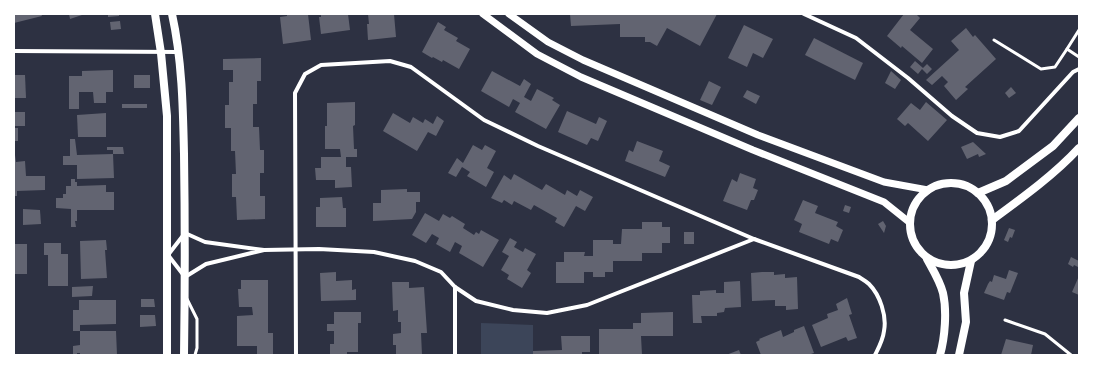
<svg xmlns="http://www.w3.org/2000/svg" width="1093" height="369" viewBox="0 0 1093 369" font-family="Cabin,sans-serif">
	<style>
		.green { fill: #3c4559 }
		.building { fill: #626471 }
		.lines { fill: none; stroke-linecap: round; stroke-linejoin: round }
		.service { stroke: #fff; stroke-width: 3 }
		.minor { stroke: #fff; stroke-width: 4 }
		.tertiary { stroke: #fff; stroke-width: 7 }
		.secondary { stroke: #fff; stroke-width: 8 }
	</style>
	<rect width="100%" height="100%" fill="#2d3142"/>
	<!-- green -->
	<path class="green" d="M 481,323 L 533,325 L 533,355 L 481,355 Z"/>
	<!-- building -->
	<g class="building">
		<path d="M 14,14 L 41,14 L 42,16 L 14,23 Z"/>
		<path d="M 69,14 L 85,14 L 70,19 Z"/>
		<path d="M 108,14 L 119,14 L 119,16 L 108,17 Z"/>
		<path d="M 287,14 L 308,14 L 311,40 L 283,44 L 280,17 L 287,16 Z"/>
		<path d="M 321,14 L 348,14 L 350,30 L 321,34 L 319,17 L 321,17 Z"/>
		<path d="M 368,14 L 394,14 L 396,37 L 368,40 L 367,24 L 369,24 Z"/>
		<path d="M 570,14 L 717,14 L 700,46 L 667,28 L 657,46 L 650,42 L 645,42 L 645,37 L 620,37 L 620,24 L 571,26 Z"/>
		<path d="M 904,14 L 916,14 L 920,18 L 910,30 L 933,49 L 922,63 L 902,46 L 901,48 L 887,36 Z"/>
		<path d="M 120,21 L 121,29 L 111,30 L 110,22 Z"/>
		<path d="M 438,22 L 446,27 L 444,30 L 458,38 L 456,41 L 470,49 L 459,69 L 443,60 L 442,62 L 433,57 L 432,58 L 422,52 Z"/>
		<path d="M 744,25 L 773,39 L 763,58 L 753,53 L 747,67 L 728,58 Z"/>
		<path d="M 966,28 L 973,37 L 975,35 L 996,59 L 965,87 L 968,89 L 956,100 L 944,86 L 948,82 L 942,76 L 932,85 L 926,80 L 959,50 L 951,41 Z"/>
		<path d="M 814,38 L 863,63 L 855,80 L 805,55 Z"/>
		<path d="M 261,58 L 261,81 L 257,81 L 257,104 L 253,104 L 253,127 L 259,127 L 260,150 L 264,150 L 264,173 L 260,173 L 260,196 L 265,196 L 265,219 L 237,220 L 236,197 L 232,197 L 232,174 L 236,174 L 235,151 L 231,151 L 231,128 L 225,128 L 225,105 L 229,105 L 229,82 L 233,82 L 233,70 L 223,70 L 223,59 Z"/>
		<path d="M 915,61 L 923,68 L 927,64 L 932,69 L 927,74 L 922,69 L 918,74 L 910,67 Z"/>
		<path d="M 113,70 L 113,92 L 106,92 L 106,103 L 94,103 L 93,92 L 79,92 L 79,109 L 69,109 L 69,76 L 82,76 L 82,71 Z"/>
		<path d="M 492,71 L 520,86 L 524,79 L 531,84 L 524,97 L 531,101 L 537,89 L 554,98 L 552,100 L 560,105 L 546,129 L 515,112 L 520,103 L 513,99 L 509,107 L 481,91 Z"/>
		<path d="M 891,71 L 901,80 L 895,89 L 885,83 Z"/>
		<path d="M 14,75 L 25,75 L 26,98 L 14,98 Z"/>
		<rect x="134" y="75" width="16" height="13"/>
		<path d="M 709,81 L 721,87 L 712,105 L 700,100 Z"/>
		<path d="M 1011,87 L 1016,93 L 1009,98 L 1005,93 Z"/>
		<path d="M 747,90 L 760,96 L 756,104 L 743,97 Z"/>
		<path d="M 355,102 L 355,125 L 353,126 L 354,149 L 357,149 L 357,157 L 346,157 L 346,167 L 351,167 L 352,187 L 335,188 L 335,180 L 316,180 L 315,168 L 321,168 L 321,157 L 341,157 L 340,149 L 325,149 L 325,126 L 327,126 L 327,103 Z"/>
		<path d="M 926,102 L 947,120 L 928,141 L 908,123 L 905,126 L 897,119 L 911,103 L 920,110 Z"/>
		<rect x="122" y="104" width="25" height="4"/>
		<path d="M 567,111 L 596,124 L 599,117 L 607,121 L 598,141 L 591,138 L 587,145 L 558,132 Z"/>
		<rect x="14" y="112" width="11" height="14"/>
		<path d="M 106,113 L 106,137 L 78,137 L 77,115 Z"/>
		<path d="M 393,113 L 410,123 L 413,117 L 423,123 L 425,119 L 433,124 L 437,116 L 444,121 L 436,136 L 428,132 L 417,151 L 383,131 Z"/>
		<rect x="14" y="128" width="4" height="13"/>
		<path d="M 70,139 L 75,139 L 77,155 L 113,154 L 113,150 L 107,150 L 107,147 L 123,147 L 124,154 L 113,154 L 114,178 L 77,179 L 77,165 L 63,165 L 63,156 L 70,156 Z"/>
		<path d="M 637,141 L 663,151 L 659,161 L 670,166 L 665,177 L 625,161 L 629,150 L 633,152 Z"/>
		<path d="M 973,142 L 986,154 L 979,157 L 978,154 L 967,159 L 961,147 Z"/>
		<path d="M 473,145 L 482,150 L 485,145 L 496,151 L 487,168 L 494,172 L 486,187 L 467,176 L 470,172 L 462,167 L 456,177 L 448,173 L 457,158 L 463,163 Z"/>
		<path d="M 14,155 L 15,155 L 16,162 L 25,161 L 26,176 L 45,176 L 45,190 L 17,191 L 17,196 L 14,196 Z"/>
		<path d="M 740,173 L 756,179 L 753,188 L 758,190 L 754,200 L 751,200 L 747,210 L 723,201 L 732,179 L 737,182 Z"/>
		<path d="M 514,174 L 542,190 L 546,184 L 565,195 L 567,190 L 577,196 L 580,190 L 593,197 L 585,211 L 576,206 L 564,227 L 555,222 L 557,218 L 534,205 L 531,210 L 514,201 L 512,205 L 504,200 L 502,203 L 491,198 L 504,175 L 511,180 Z"/>
		<path d="M 71,179 L 75,179 L 75,182 L 77,182 L 77,186 L 106,185 L 106,192 L 114,192 L 114,210 L 77,210 L 77,221 L 75,221 L 76,227 L 71,227 L 71,209 L 56,208 L 56,198 L 63,198 L 63,194 L 66,194 L 66,186 L 71,186 Z"/>
		<path d="M 407,189 L 407,192 L 420,192 L 420,202 L 416,202 L 416,212 L 412,219 L 373,221 L 373,203 L 381,203 L 381,190 Z"/>
		<path d="M 342,197 L 343,208 L 346,208 L 346,227 L 316,227 L 316,207 L 320,207 L 320,198 Z"/>
		<path d="M 803,200 L 818,206 L 815,213 L 838,222 L 836,226 L 843,230 L 838,242 L 831,239 L 829,244 L 799,232 L 802,224 L 794,220 Z"/>
		<path d="M 845,205 L 851,207 L 849,213 L 843,211 Z"/>
		<path d="M 23,209 L 40,210 L 41,224 L 23,225 Z"/>
		<path d="M 425,213 L 439,221 L 443,214 L 450,218 L 452,216 L 465,224 L 463,228 L 474,235 L 476,232 L 479,234 L 481,230 L 499,240 L 483,267 L 459,253 L 462,246 L 455,242 L 450,252 L 436,244 L 439,238 L 432,234 L 426,243 L 412,235 Z"/>
		<path d="M 883,221 L 886,226 L 884,233 L 878,224 Z"/>
		<path d="M 642,222 L 662,222 L 662,227 L 670,227 L 670,243 L 662,243 L 662,253 L 642,253 L 642,261 L 613,261 L 613,272 L 605,272 L 605,277 L 593,277 L 593,272 L 584,272 L 584,283 L 556,283 L 556,262 L 564,262 L 564,252 L 585,252 L 584,256 L 593,256 L 593,240 L 613,240 L 613,244 L 621,244 L 622,229 L 642,229 Z"/>
		<path d="M 1009,228 L 1015,230 L 1012,238 L 1010,237 L 1008,242 L 1004,240 Z"/>
		<rect x="684" y="232" width="10" height="12"/>
		<path d="M 510,238 L 517,242 L 514,247 L 523,252 L 525,248 L 536,254 L 527,270 L 531,273 L 522,288 L 507,279 L 509,275 L 501,270 L 509,256 L 502,252 Z"/>
		<path d="M 106,240 L 107,250 L 105,250 L 107,278 L 81,279 L 80,241 Z"/>
		<path d="M 44,243 L 61,243 L 61,254 L 68,254 L 68,286 L 48,286 L 48,255 L 44,255 Z"/>
		<rect x="14" y="244" width="13" height="30"/>
		<path d="M 1071,257 L 1079,261 L 1078,267 L 1074,265 L 1073,267 L 1068,264 Z"/>
		<path d="M 1009,270 L 1018,273 L 1010,293 L 1007,292 L 1004,300 L 984,293 L 988,284 L 990,281 L 992,282 L 994,275 L 1006,279 Z"/>
		<path d="M 336,272 L 336,281 L 352,280 L 352,290 L 356,289 L 356,300 L 321,301 L 320,273 Z"/>
		<path d="M 762,272 L 774,272 L 774,275 L 785,274 L 785,278 L 797,277 L 798,309 L 786,310 L 786,306 L 775,306 L 775,300 L 752,301 L 751,273 Z"/>
		<path d="M 1079,276 L 1079,295 L 1072,292 Z"/>
		<path d="M 241,280 L 268,280 L 268,333 L 273,333 L 273,354 L 257,354 L 257,346 L 237,346 L 237,316 L 253,315 L 252,307 L 239,307 L 238,289 L 241,289 Z"/>
		<path d="M 740,281 L 741,307 L 725,308 L 724,312 L 717,313 L 717,316 L 701,316 L 702,323 L 693,323 L 692,295 L 700,295 L 700,291 L 716,290 L 716,293 L 724,293 L 724,282 Z"/>
		<path d="M 392,282 L 409,282 L 409,288 L 424,287 L 427,333 L 421,333 L 422,355 L 396,355 L 396,345 L 393,345 L 393,334 L 401,333 L 401,322 L 398,322 L 398,310 L 393,311 Z"/>
		<path d="M 93,286 L 92,296 L 72,297 L 72,287 Z"/>
		<path d="M 847,298 L 852,314 L 849,315 L 857,338 L 848,341 L 846,337 L 821,347 L 812,325 L 828,318 L 827,314 L 838,310 L 836,304 Z"/>
		<path d="M 141,299 L 154,299 L 155,307 L 141,307 Z"/>
		<path d="M 79,300 L 116,300 L 116,324 L 80,325 L 80,331 L 73,331 L 73,310 L 79,310 Z"/>
		<path d="M 334,312 L 361,312 L 361,323 L 358,323 L 358,352 L 347,352 L 347,355 L 330,355 L 330,344 L 334,344 L 334,331 L 327,331 L 327,324 L 334,324 Z"/>
		<path d="M 673,312 L 673,336 L 641,336 L 642,355 L 599,355 L 599,329 L 633,329 L 633,323 L 641,323 L 641,313 Z"/>
		<path d="M 140,315 L 155,315 L 156,326 L 140,327 Z"/>
		<path d="M 804,326 L 814,353 L 808,355 L 761,355 L 756,342 L 760,340 L 759,339 L 781,330 L 783,337 L 794,332 L 794,330 Z"/>
		<path d="M 80,331 L 116,331 L 117,355 L 80,355 L 80,353 L 77,353 L 77,355 L 73,355 L 73,346 L 80,345 Z"/>
		<path d="M 561,336 L 590,336 L 590,352 L 582,352 L 582,355 L 533,355 L 533,351 L 562,350 Z"/>
		<path d="M 1006,339 L 1033,345 L 1031,355 L 1001,355 Z"/>
		<path d="M 739,350 L 741,355 L 726,355 Z"/>
	</g>
	<g class="lines">
		<!-- service -->
		<g class="service">
			<path d="M 1079,30 L 1067,49 L 1079,57"/>
			<path d="M 994,40 L 1041,69 L 1055,67 L 1067,49"/>
			<path d="M 187,299 L 197,319 L 197,348 L 195,355"/>
			<path d="M 1005,320 L 1045,334 L 1071,355"/>
		</g>
		<!-- minor -->
		<g class="minor">
			<path d="M 804,14 L 856,38 L 908,78 L 952,116 L 977,133 L 1000,137 L 1019,131 L 1073,72 L 1079,69"/>
			<path d="M 14,51 L 178,52"/>
			<path d="M 264,250 L 206,264 L 185,277 L 168,255 L 185,233 L 205,242 L 264,250 L 319,249 L 374,252 L 415,261 L 441,272 L 455,287 L 476,301 L 513,310 L 547,313 L 587,305 L 754,239"/>
			<path d="M 455,287 L 455,355"/>
			<path d="M 296,355 L 295,93 L 305,74 L 321,65 L 390,61 L 411,67 L 484,120 L 538,146 L 754,239 L 859,277 C 862,279 866,281 869,284 C 880,295 887,316 884,331 C 883,340 879,347 875,355"/>
		</g>
		<!-- tertiary -->
		<g class="tertiary">
			<path d="M 483,14 L 537,54 L 581,77 L 753,150 L 884,202 L 909,222"/>
			<path d="M 509,14 L 548,42 L 583,60 L 758,135 L 884,182 L 928,190"/>
		</g>
		<!-- secondary -->
		<g class="secondary">
			<path d="M 155,14 L 161,53 L 167,116 L 167,355"/>
			<path d="M 172,14 C 182,59 183,107 184,154 C 185,221 185,288 184,355"/>
			<circle cx="951" cy="224" r="41"/>
			<path d="M 978,193 L 1006,181 L 1053,146 L 1079,118"/>
			<path d="M 992,220 C 1022,198 1054,175 1079,148"/>
			<path d="M 927,259 C 933,270 940,281 943,293 C 947,311 945,337 940,355"/>
			<path d="M 959,355 L 966,322 L 964,293 L 971,261"/>
		</g>
	</g>
	<!-- border -->
	<rect width="1093" height="369" fill="none" stroke="#ffffff" stroke-width="30"/>
</svg>
